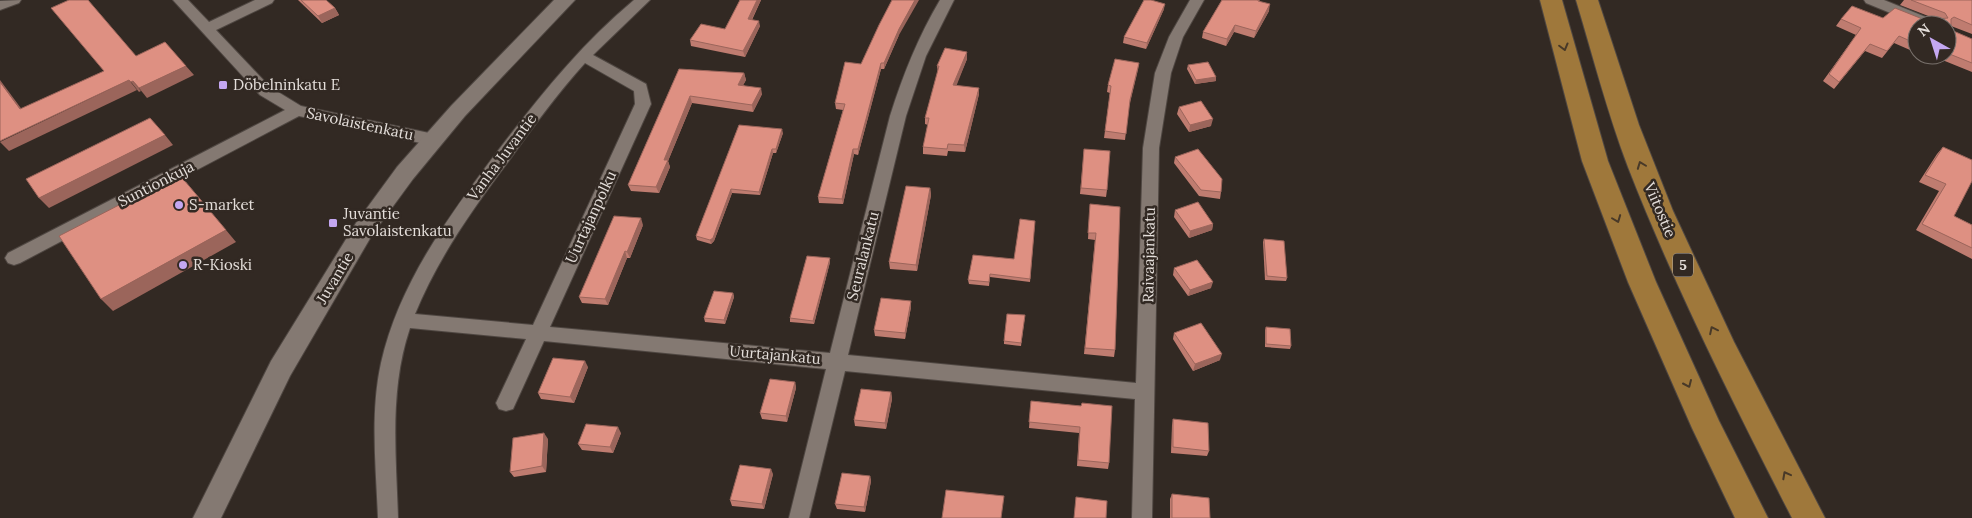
<svg xmlns="http://www.w3.org/2000/svg" width="1972" height="518" viewBox="0 0 1972 518" font-family="Lora,serif">
	<style>
		.lines { fill: none; stroke-linecap: round; stroke-linejoin: round }
		.minor-casing { stroke: #4f4742; stroke-width: 2 }
		.secondary-casing { stroke: #4f4742; stroke-width: 2 }
		.trunk-casing { stroke: #4f4742; stroke-width: 2 }
		.minor { fill: #847972; fill-rule: evenodd }
		.secondary { fill: #847972; fill-rule: evenodd }
		.trunk { fill: #9f783b; fill-rule: evenodd }
		.wall { fill: #bf7c70 }
		.shaded-wall { fill: #9b655b }
		.building { fill: #de9082; stroke: #9b655b }
		.oneway { stroke: #483928 }
		.poi-dot { fill: #c4a7f1; stroke: #322923; stroke-width: 2 }
		.labels { text-anchor: middle; stroke-width: 5; stroke-linejoin: round; paint-order: stroke }
		.shield { fill: #322923; stroke: #afa8a3; stroke-width: 1 }
		.shield-label { font-size: 14px; font-weight: bold; fill: #e4deda }
		.poi-label { font-size: 15px; fill: #e4deda; stroke: #322923; text-anchor: start }
		.street-label { font-size: 15px; fill: #e4deda; stroke: #322923 }
	</style>
	<rect width="100%" height="100%" fill="#322923"/>
	<g class="lines">
		<!-- minor casing -->
		<g class="minor-casing">
			<g id="minor">
				<path d="M 21,0 L 19,3 L 0,10 L 0,1 Z"/>
				<path d="M 173,0 L 188,0 L 209,22 L 255,0 L 274,0 L 272,3 L 216,30 L 270,87 L 301,106 L 434,134 L 440,136 L 442,140 L 440,144 L 434,146 L 299,116 L 20,263 L 14,265 L 8,263 L 5,258 L 8,253 L 285,110 L 260,95 Z"/>
				<path d="M 634,0 L 650,0 L 593,55 L 646,84 L 651,104 L 550,327 L 830,353 L 890,116 C 903,75 918,37 940,0 L 954,0 L 926,56 L 906,116 L 848,355 L 1136,383 L 1143,148 L 1155,73 L 1169,37 L 1190,0 L 1204,0 L 1183,37 L 1171,73 L 1159,148 L 1152,518 L 1132,518 L 1135,399 L 845,371 L 809,518 L 789,518 L 826,369 L 544,341 L 513,409 L 506,411 L 499,409 L 496,403 L 526,339 L 410,328 C 389,390 396,454 398,518 L 378,518 C 376,467 370,413 381,363 C 399,283 449,216 497,152 C 539,97 581,44 634,0 ZM 585,63 L 634,91 L 635,104 L 533,325 L 415,314 C 438,258 472,210 508,162 C 532,128 557,94 585,63 Z"/>
				<path d="M 1864,0 L 1884,0 L 1938,22 L 1940,25 L 1920,25 L 1866,3 Z"/>
			</g>
		</g>
		<!-- secondary casing -->
		<g class="secondary-casing">
			<path id="secondary" d="M 554,0 L 575,0 L 465,116 L 413,179 L 372,235 L 290,376 L 221,518 L 193,518 L 271,361 L 356,223 L 397,167 L 451,106 Z"/>
		</g>
		<!-- trunk casing -->
		<g class="trunk-casing">
			<g id="trunk">
				<path d="M 1540,0 L 1562,0 L 1608,161 L 1656,282 L 1719,421 L 1768,518 L 1735,518 L 1692,428 L 1628,282 L 1582,161 Z"/>
				<path d="M 1576,0 L 1598,0 L 1639,125 L 1673,211 L 1734,342 L 1825,518 L 1792,518 C 1733,403 1675,287 1628,167 C 1607,112 1593,56 1576,0 Z"/>
			</g>
		</g>
		<!-- minor -->
		<use href="#minor" class="minor"/>
		<!-- secondary -->
		<use href="#secondary" class="secondary"/>
		<!-- trunk -->
		<use href="#trunk" class="trunk"/>
	</g>
	<!-- wall -->
	<g class="wall">
		<path d="M 298,0 L 326,0 L 335,8 L 339,15 L 322,23 Z"/>
		<path d="M 740,0 L 761,0 L 752,20 L 760,26 L 745,57 L 691,46 L 690,40 L 725,29 Z"/>
		<path d="M 1222,0 L 1260,0 L 1259,1 L 1269,11 L 1254,38 L 1234,32 L 1226,46 L 1202,38 L 1203,32 Z"/>
		<path d="M 1904,0 L 1972,0 L 1972,34 L 1951,26 L 1951,30 L 1972,39 L 1972,72 L 1930,55 L 1947,55 L 1947,25 L 1917,25 L 1917,53 L 1894,43 L 1882,58 L 1865,51 L 1834,89 L 1823,81 L 1856,35 L 1836,26 L 1841,19 L 1883,18 L 1925,20 L 1936,19 L 1900,5 Z"/>
		<path d="M 1164,9 L 1146,49 L 1123,43 L 1124,37 Z"/>
		<path d="M 899,35 L 884,69 L 881,69 L 858,155 L 854,154 L 843,204 L 819,203 L 818,197 L 843,110 L 836,109 L 835,103 L 861,64 Z"/>
		<path d="M 1921,55 L 1928,55 L 1926,57 Z"/>
		<path d="M 967,59 L 956,85 L 979,94 L 965,152 L 948,151 L 947,156 L 923,154 L 923,147 L 928,125 L 925,124 L 925,118 L 938,72 L 937,66 Z"/>
		<path d="M 1139,63 L 1129,106 L 1125,140 L 1104,138 L 1110,93 L 1107,92 L 1108,85 Z"/>
		<path d="M 1188,65 L 1216,77 L 1216,81 L 1195,84 L 1187,69 Z"/>
		<path d="M 679,69 L 744,73 L 746,80 L 743,85 L 762,94 L 753,112 L 692,103 L 668,161 L 670,167 L 659,193 L 631,191 L 628,185 Z"/>
		<path d="M 1179,107 L 1211,126 L 1189,132 L 1177,114 Z"/>
		<path d="M 739,125 L 783,133 L 776,153 L 773,153 L 760,195 L 732,193 L 714,241 L 711,244 L 697,240 L 696,236 Z"/>
		<path d="M 1943,147 L 1954,216 L 1972,225 L 1972,259 L 1916,230 L 1939,191 L 1919,182 L 1937,154 Z"/>
		<path d="M 1084,149 L 1107,190 L 1106,197 L 1080,194 Z"/>
		<path d="M 1175,157 L 1221,192 L 1220,199 L 1199,196 L 1174,163 Z"/>
		<path d="M 930,188 L 931,195 L 917,271 L 890,269 L 889,262 Z"/>
		<path d="M 1090,204 L 1120,207 L 1115,350 L 1114,357 L 1084,354 L 1095,240 L 1088,239 Z"/>
		<path d="M 1175,210 L 1213,224 L 1212,230 L 1189,238 L 1174,217 Z"/>
		<path d="M 1035,221 L 1030,282 L 990,277 L 989,286 L 969,284 L 968,280 L 1014,259 Z"/>
		<path d="M 643,225 L 630,258 L 627,258 L 608,305 L 582,303 L 579,297 Z"/>
		<path d="M 1264,239 L 1287,278 L 1286,281 L 1265,280 L 1263,242 Z"/>
		<path d="M 830,258 L 830,262 L 814,324 L 790,322 L 790,318 Z"/>
		<path d="M 1174,268 L 1211,288 L 1188,296 L 1173,275 Z"/>
		<path d="M 733,293 L 734,297 L 725,324 L 705,322 L 704,318 Z"/>
		<path d="M 911,307 L 905,339 L 875,336 L 874,330 Z"/>
		<path d="M 1025,315 L 1021,346 L 1004,344 L 1004,341 Z"/>
		<path d="M 1266,327 L 1291,346 L 1290,349 L 1265,347 L 1265,330 Z"/>
		<path d="M 1174,333 L 1220,360 L 1193,371 L 1173,339 Z"/>
		<path d="M 588,367 L 574,403 L 541,399 L 538,393 Z"/>
		<path d="M 795,382 L 796,388 L 787,422 L 762,419 L 760,413 Z"/>
		<path d="M 891,392 L 892,399 L 886,429 L 855,426 L 854,420 Z"/>
		<path d="M 1031,401 L 1081,406 L 1109,463 L 1108,469 L 1077,466 L 1079,433 L 1029,428 Z"/>
		<path d="M 1173,419 L 1209,451 L 1207,456 L 1171,453 L 1172,425 Z"/>
		<path d="M 621,433 L 613,453 L 582,450 L 578,444 Z"/>
		<path d="M 548,439 L 546,472 L 514,477 L 510,472 Z"/>
		<path d="M 773,474 L 764,509 L 732,506 L 730,500 Z"/>
		<path d="M 870,476 L 871,481 L 865,512 L 837,509 L 835,504 Z"/>
		<path d="M 1172,494 L 1210,518 L 1170,518 L 1170,499 Z"/>
	</g>
	<!-- shaded-wall -->
	<g class="shaded-wall">
		<path d="M 757,0 L 761,0 L 749,25 L 748,19 Z"/>
		<path d="M 915,0 L 919,0 L 899,35 L 884,69 L 884,63 L 899,29 Z"/>
		<path d="M 1165,4 L 1164,9 L 1146,49 L 1147,43 Z"/>
		<path d="M 1270,4 L 1269,11 L 1254,38 L 1256,31 Z"/>
		<path d="M 335,8 L 339,15 L 322,23 L 318,16 Z"/>
		<path d="M 759,21 L 760,26 L 745,57 L 743,51 Z"/>
		<path d="M 1235,25 L 1234,32 L 1226,46 L 1227,39 Z"/>
		<path d="M 967,52 L 967,59 L 954,92 L 953,85 Z"/>
		<path d="M 881,63 L 881,69 L 858,155 L 858,149 Z"/>
		<path d="M 1139,63 L 1138,70 L 1129,107 L 1130,100 Z"/>
		<path d="M 186,66 L 194,75 L 147,98 L 139,88 Z"/>
		<path d="M 744,73 L 746,80 L 740,91 L 738,85 Z"/>
		<path d="M 1216,77 L 1216,81 L 1195,84 L 1196,80 Z"/>
		<path d="M 0,80 L 29,119 L 20,109 L 0,82 Z"/>
		<path d="M 129,80 L 137,90 L 9,151 L 0,142 Z"/>
		<path d="M 133,81 L 141,91 L 139,92 L 131,82 Z"/>
		<path d="M 761,88 L 762,94 L 753,112 L 752,105 Z"/>
		<path d="M 979,88 L 979,94 L 965,152 L 964,145 Z"/>
		<path d="M 690,96 L 692,103 L 668,161 L 670,167 L 659,193 L 656,187 L 664,160 Z"/>
		<path d="M 1213,119 L 1211,126 L 1189,132 L 1190,125 Z"/>
		<path d="M 782,129 L 783,133 L 776,153 L 776,149 Z"/>
		<path d="M 165,135 L 173,145 L 49,208 L 39,198 Z"/>
		<path d="M 772,149 L 773,153 L 760,195 L 759,192 Z"/>
		<path d="M 853,149 L 854,154 L 843,204 L 842,199 Z"/>
		<path d="M 930,188 L 931,195 L 917,271 L 916,265 Z"/>
		<path d="M 731,189 L 732,193 L 714,241 L 711,244 L 710,240 Z"/>
		<path d="M 641,218 L 643,225 L 630,258 L 627,252 Z"/>
		<path d="M 1213,224 L 1212,230 L 1189,238 L 1190,231 Z"/>
		<path d="M 226,230 L 236,242 L 113,311 L 101,299 Z"/>
		<path d="M 625,251 L 627,258 L 608,305 L 605,299 Z"/>
		<path d="M 830,258 L 830,262 L 814,324 L 813,321 Z"/>
		<path d="M 1213,282 L 1211,288 L 1188,296 L 1190,290 Z"/>
		<path d="M 733,293 L 734,297 L 725,324 L 724,320 Z"/>
		<path d="M 911,301 L 911,307 L 905,339 L 905,333 Z"/>
		<path d="M 1222,354 L 1220,360 L 1193,371 L 1195,364 Z"/>
		<path d="M 585,361 L 588,367 L 574,403 L 570,397 Z"/>
		<path d="M 795,382 L 796,388 L 787,422 L 786,416 Z"/>
		<path d="M 891,392 L 892,399 L 886,429 L 885,423 Z"/>
		<path d="M 618,427 L 621,433 L 613,453 L 610,447 Z"/>
		<path d="M 544,433 L 548,439 L 546,472 L 542,466 Z"/>
		<path d="M 771,469 L 773,474 L 764,509 L 762,504 Z"/>
		<path d="M 870,476 L 871,481 L 865,512 L 864,507 Z"/>
	</g>
	<!-- building -->
	<g class="building">
		<path d="M 69,0 L 88,0 L 136,56 L 165,42 L 186,66 L 139,88 L 133,81 L 131,82 L 129,80 L 0,141 L 0,82 L 20,109 L 104,71 L 51,8 Z"/>
		<path d="M 301,0 L 326,0 L 335,8 L 318,16 Z"/>
		<path d="M 740,0 L 757,0 L 748,19 L 759,21 L 743,51 L 690,40 L 701,24 L 725,29 Z"/>
		<path d="M 892,0 L 915,0 L 899,29 L 884,63 L 881,63 L 858,149 L 853,149 L 842,199 L 818,197 L 845,104 L 835,103 L 845,62 L 861,64 L 879,25 Z"/>
		<path d="M 1144,0 L 1151,0 L 1165,4 L 1147,43 L 1124,37 Z"/>
		<path d="M 1222,0 L 1258,0 L 1258,1 L 1270,4 L 1256,31 L 1235,25 L 1227,39 L 1203,32 Z"/>
		<path d="M 1911,0 L 1972,0 L 1972,25 L 1954,17 L 1951,19 L 1951,30 L 1972,39 L 1972,63 L 1947,53 L 1947,25 L 1917,25 L 1917,44 L 1899,36 L 1887,51 L 1870,44 L 1839,82 L 1829,74 L 1861,28 L 1841,19 L 1852,6 L 1883,18 L 1895,8 L 1925,20 L 1948,18 L 1945,13 Z"/>
		<path d="M 945,48 L 967,52 L 953,85 L 979,88 L 964,145 L 948,144 L 947,149 L 923,147 L 929,118 L 925,118 L 939,66 L 937,66 Z"/>
		<path d="M 1115,59 L 1139,63 L 1130,100 L 1126,134 L 1105,131 L 1111,86 L 1108,85 Z"/>
		<path d="M 1208,62 L 1216,77 L 1196,80 L 1188,65 Z"/>
		<path d="M 679,69 L 744,73 L 738,85 L 761,88 L 752,105 L 690,96 L 664,160 L 668,160 L 656,187 L 628,185 Z"/>
		<path d="M 1201,101 L 1213,119 L 1190,125 L 1179,107 Z"/>
		<path d="M 150,118 L 165,135 L 39,198 L 26,179 Z"/>
		<path d="M 739,125 L 782,129 L 776,149 L 772,149 L 759,192 L 731,189 L 713,238 L 710,240 L 696,236 Z"/>
		<path d="M 1943,147 L 1972,160 L 1972,181 L 1954,216 L 1972,225 L 1972,248 L 1922,224 L 1946,184 L 1925,175 Z"/>
		<path d="M 1084,149 L 1110,151 L 1107,190 L 1081,188 Z"/>
		<path d="M 1198,149 L 1222,179 L 1221,192 L 1201,190 L 1175,157 Z"/>
		<path d="M 179,174 L 226,230 L 101,299 L 59,236 Z"/>
		<path d="M 906,186 L 930,188 L 916,265 L 889,262 Z"/>
		<path d="M 1198,202 L 1213,224 L 1190,231 L 1175,210 Z"/>
		<path d="M 1090,204 L 1120,207 L 1115,350 L 1085,348 L 1096,233 L 1088,233 Z"/>
		<path d="M 614,216 L 641,218 L 627,252 L 625,251 L 605,299 L 579,297 Z"/>
		<path d="M 1020,219 L 1035,221 L 1030,279 L 990,274 L 989,282 L 968,280 L 973,255 L 1014,259 Z"/>
		<path d="M 1264,239 L 1284,241 L 1287,278 L 1267,276 Z"/>
		<path d="M 807,256 L 830,258 L 813,321 L 790,318 Z"/>
		<path d="M 1197,260 L 1213,282 L 1190,290 L 1174,268 Z"/>
		<path d="M 714,291 L 733,293 L 724,320 L 704,318 Z"/>
		<path d="M 881,298 L 911,301 L 905,333 L 874,330 Z"/>
		<path d="M 1007,314 L 1025,315 L 1021,343 L 1004,341 Z"/>
		<path d="M 1201,323 L 1222,354 L 1195,364 L 1174,333 Z"/>
		<path d="M 1266,327 L 1290,329 L 1291,346 L 1266,344 Z"/>
		<path d="M 553,358 L 585,361 L 570,397 L 538,393 Z"/>
		<path d="M 770,379 L 795,382 L 786,416 L 760,413 Z"/>
		<path d="M 861,389 L 891,392 L 885,423 L 854,420 Z"/>
		<path d="M 1031,401 L 1081,406 L 1082,403 L 1112,406 L 1109,463 L 1078,460 L 1080,427 L 1029,422 Z"/>
		<path d="M 1173,419 L 1208,423 L 1209,451 L 1173,447 Z"/>
		<path d="M 586,424 L 618,427 L 610,447 L 578,444 Z"/>
		<path d="M 544,433 L 542,466 L 510,472 L 513,438 Z"/>
		<path d="M 740,465 L 771,469 L 762,504 L 730,500 Z"/>
		<path d="M 842,473 L 870,476 L 864,507 L 835,504 Z"/>
		<path d="M 946,490 L 1004,496 L 1001,518 L 942,518 Z"/>
		<path d="M 1172,494 L 1209,498 L 1210,518 L 1172,518 Z"/>
		<path d="M 1076,497 L 1107,501 L 1106,518 L 1074,518 Z"/>
	</g>
	<!-- one-way arrows -->
	<defs><path id="oneway-chevron" d="M-2-3.5L2.5 0L-2 3.5" fill="none" stroke-width="1.6" stroke-linecap="round" stroke-linejoin="round" transform="scale(1.25)"/></defs>
	<g class="oneway">
		<use href="#oneway-chevron" transform="translate(1564 47) rotate(75)"/>
		<use href="#oneway-chevron" transform="translate(1641 165) rotate(-111)"/>
		<use href="#oneway-chevron" transform="translate(1617 219) rotate(69)"/>
		<use href="#oneway-chevron" transform="translate(1713 330) rotate(-116)"/>
		<use href="#oneway-chevron" transform="translate(1688 384) rotate(66)"/>
		<use href="#oneway-chevron" transform="translate(1786 475) rotate(-118)"/>
	</g>
	<!-- markers -->
	<g class="poi-dot">
		<rect x="218" y="80" width="10" height="10" rx="2.5"/>
		<circle cx="179" cy="205" r="5"/>
		<rect x="328" y="218" width="10" height="10" rx="2.5"/>
		<circle cx="183" cy="265" r="5"/>
	</g>
	<g class="labels">
		<!-- shield labels -->
		<rect class="shield" x="1673" y="253.5" width="20" height="23" rx="4"/>
		<g class="shield-label">
			<text x="1683" y="270">5</text>
		</g>
		<!-- poi labels -->
		<g class="poi-label">
			<text x="233" y="90">Döbelninkatu E</text>
			<text x="189" y="210">S-market</text>
			<text x="343" y="219">Juvantie<tspan x="343" dy="17">Savolaistenkatu</tspan></text>
			<text x="193" y="270">R-Kioski</text>
		</g>
		<!-- street labels -->
		<g class="street-label">
			<text transform="translate(360 124) rotate(12)" y="5">Savolaistenkatu</text>
			<text transform="translate(502 157) rotate(-53)" y="5">Vanha Juvantie</text>
			<text transform="translate(156 184) rotate(-27)" y="5">Suntionkuja</text>
			<text transform="translate(1660 210) rotate(67)" y="5">Viitostie</text>
			<text transform="translate(591 217) rotate(-65)" y="5">Uurtajanpolku</text>
			<text transform="translate(1149 255) rotate(-89)" y="5">Raivaajankatu</text>
			<text transform="translate(863 256) rotate(-76)" y="5">Seuralankatu</text>
			<text transform="translate(335 278) rotate(-59)" y="5">Juvantie</text>
			<text transform="translate(775 355) rotate(5)" y="5">Uurtajankatu</text>
		</g>
	</g>
	<!-- north arrow -->
	<g transform="translate(1932 40) rotate(321)"><circle r="24" fill="#322923" stroke="#79716c"/>
	<path d="M0-4L9 19L0 12L-9 19Z" fill="#c4a7f1"/>
	<text y="-8" font-size="14" font-weight="bold" text-anchor="middle" fill="#e4deda">N</text>
	</g>
</svg>
